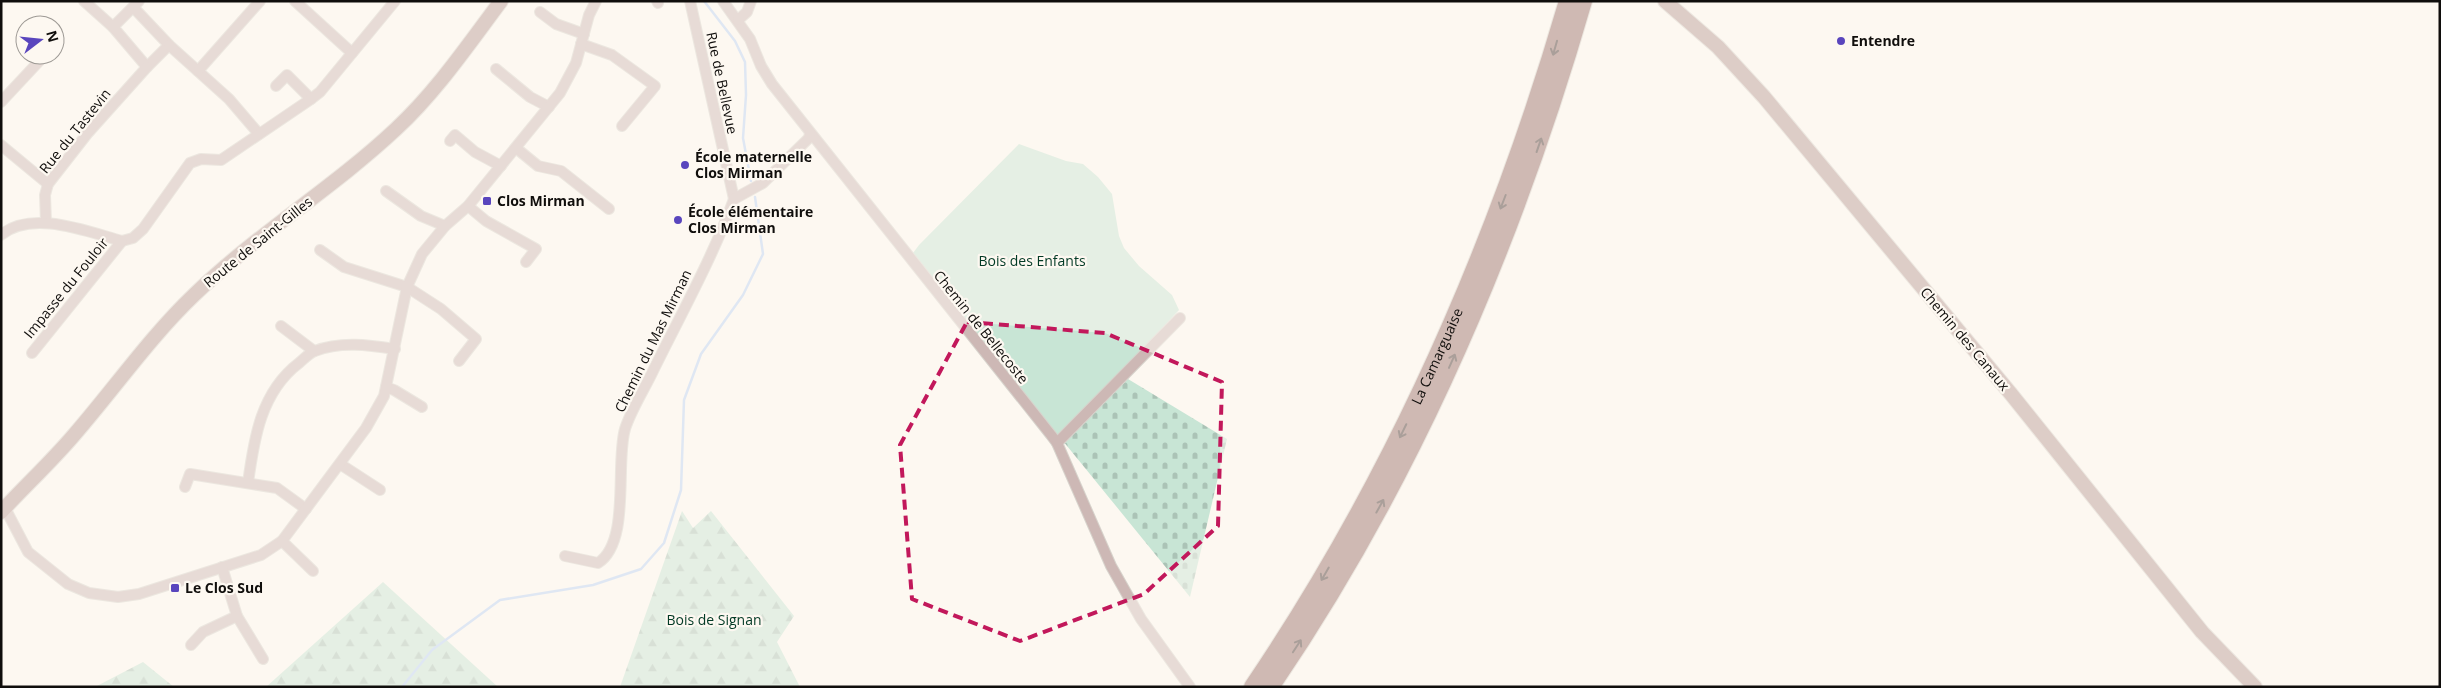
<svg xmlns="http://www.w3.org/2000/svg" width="2441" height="688" viewBox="0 0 2441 688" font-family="'Open Sans',sans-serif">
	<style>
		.green { fill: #c8e5d5 }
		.forest { fill: url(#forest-firs) }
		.cemetery { fill: url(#cemetery-stones) }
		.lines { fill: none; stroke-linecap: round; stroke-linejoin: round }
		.stream { stroke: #bbd3f5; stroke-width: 2.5 }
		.street-casing { stroke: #d7d3cc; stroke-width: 12 }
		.secondary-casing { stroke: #d7d3cc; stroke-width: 16 }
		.highway-casing { stroke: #d7d3cc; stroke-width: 20 }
		.street { stroke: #cdb8b5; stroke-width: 10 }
		.secondary { stroke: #b79995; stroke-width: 14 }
		.highway { stroke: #986e69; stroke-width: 18 }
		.oneway { stroke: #463431 }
		.marked { fill: none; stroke: #c2185b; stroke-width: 4; stroke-dasharray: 10 6; stroke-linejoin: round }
		.poi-dot { fill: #5945bd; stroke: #fdf8f1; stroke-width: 2 }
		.labels { text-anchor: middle; stroke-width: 4.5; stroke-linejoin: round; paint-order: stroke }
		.poi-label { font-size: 14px; font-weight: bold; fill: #100e0c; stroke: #fdf8f1; text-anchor: start }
		.street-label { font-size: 14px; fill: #100e0c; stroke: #fdf8f1 }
		.park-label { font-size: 14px; fill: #023a25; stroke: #fdf8f1 }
	</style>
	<defs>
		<pattern id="forest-firs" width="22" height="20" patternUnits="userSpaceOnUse" patternTransform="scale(1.25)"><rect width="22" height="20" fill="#c8e5d5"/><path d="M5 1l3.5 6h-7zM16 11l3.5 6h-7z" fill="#abc3b6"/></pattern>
		<pattern id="cemetery-stones" width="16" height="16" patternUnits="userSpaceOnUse" patternTransform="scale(1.25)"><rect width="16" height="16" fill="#c8e5d5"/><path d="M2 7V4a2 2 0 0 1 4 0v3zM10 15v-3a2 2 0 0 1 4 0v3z" fill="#abc3b6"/></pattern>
	</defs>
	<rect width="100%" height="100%" fill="#fdf8f1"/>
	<!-- green -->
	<path class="green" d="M 1019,144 L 1066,161 L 1083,164 L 1098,177 L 1112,194 L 1119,236 L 1124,248 L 1139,266 L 1172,295 L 1179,310 L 1059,438 L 914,260 L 913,253 L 919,245 Z"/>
	<!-- forest -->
	<g class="forest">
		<path d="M 682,511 L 693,528 L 711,511 L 794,616 L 777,642 L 800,687 L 620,687 Z"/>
		<path d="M 383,582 L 498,687 L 266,687 Z"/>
		<path d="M 143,662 L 174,687 L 95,687 Z"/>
	</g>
	<!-- cemetery -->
	<path class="cemetery" d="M 1128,379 L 1227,439 L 1190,597 L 1063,441 Z"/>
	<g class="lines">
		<!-- stream -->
		<g class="stream">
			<path d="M 704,1 L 735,41 L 745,62 L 746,95 L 743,138 L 751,181"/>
			<path d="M 402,687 L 432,650 L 500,600 L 593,585 L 641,569 L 664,543 L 681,490 L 684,400 L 701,354 L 743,295 L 763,254 L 755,197"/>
		</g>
		<!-- street casing -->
		<g class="street-casing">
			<g id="street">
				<path d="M 84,1 L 113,27"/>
				<path d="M 295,1 L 352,53"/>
				<path d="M 657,1 L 658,3"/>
				<path d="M 690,1 L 734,199"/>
				<path d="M 723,1 L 750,39 L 761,66 L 772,84 L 1051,435 L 1057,443 L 1111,566 L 1141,619 L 1190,687"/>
				<path d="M 133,7 L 169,45 L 147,67 L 113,27 L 139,1"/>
				<path d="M 540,12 L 556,24 L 584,34"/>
				<path d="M 738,20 L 747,12 L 751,1"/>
				<path d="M 581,44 L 612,55 L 655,86 L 622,126"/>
				<path d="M 169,45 L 229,99 L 259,134"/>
				<path d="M 496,69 L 530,97 L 549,107"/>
				<path d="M 198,71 L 260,1"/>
				<path d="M 276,86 L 287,75 L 311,99"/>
				<path d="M 1,102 L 43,57"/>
				<path d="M 450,141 L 455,135 L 475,152 L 501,166"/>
				<path d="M 1,145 L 48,184"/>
				<path d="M 516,148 L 538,166 L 561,171 L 609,209"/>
				<path d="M 386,191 L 421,216 L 445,226"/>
				<path d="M 468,206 L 486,221 L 536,249 L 526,262"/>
				<path d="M 46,222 L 45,195 L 48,184 L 87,134 L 147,67"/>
				<path d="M 1,235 C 32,209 88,232 122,241 L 133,238 L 143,229 L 190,163 L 201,159 L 221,160 L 311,99 L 320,92 L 395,1"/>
				<path d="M 320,250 L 344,267 L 407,287 L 441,309 L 476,339 L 459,361"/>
				<path d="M 281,326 L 314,351"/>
				<path d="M 32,353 L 122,241"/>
				<path d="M 386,387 L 394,390 L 422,407"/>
				<path d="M 1057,443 L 1180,318"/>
				<path d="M 340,464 L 380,490"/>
				<path d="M 248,483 C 254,438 261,392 299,363 C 304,359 309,353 315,351 C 340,341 369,345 395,349"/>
				<path d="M 185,487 L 190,474 L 277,488 L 306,509"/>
				<path d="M 5,508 L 28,552 L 68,584 L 89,593 L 118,597 L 139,594 L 261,555 L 282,541 L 366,428 L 384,396 L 407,287 L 422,254 L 445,226 L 468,206 L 560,93 L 576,63 L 589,15 L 596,1"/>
				<path d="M 282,541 L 313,571"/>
				<path d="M 565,556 L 598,563 C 631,542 615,463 625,429 C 631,410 644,390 653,371 C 681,314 712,259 734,199 L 763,183 L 809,138 L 810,133"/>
				<path d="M 222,567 L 237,616 L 263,659"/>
				<path d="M 191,645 L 203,632 L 237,616"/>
			</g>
		</g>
		<!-- secondary casing -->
		<g class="secondary-casing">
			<g id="secondary">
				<path d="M 1665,1 L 1718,47 L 1764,97 L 2011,394 L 2202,632 L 2255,687"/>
				<path d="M 1,512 C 25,486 51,462 74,435 C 114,389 150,337 194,295 C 257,234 332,189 396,129 C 436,92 468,45 501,1"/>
			</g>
		</g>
		<!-- highway casing -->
		<g class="highway-casing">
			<g id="highway">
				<path id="s1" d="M 1253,687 C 1396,476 1497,245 1568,1"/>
				<path d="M 1270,687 C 1413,478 1513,243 1583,1"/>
			</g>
		</g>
		<!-- street -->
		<use href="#street" class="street"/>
		<!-- secondary -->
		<use href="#secondary" class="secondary"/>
		<!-- highway -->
		<use href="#highway" class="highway"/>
	</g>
	<!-- one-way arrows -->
	<defs><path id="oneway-shaft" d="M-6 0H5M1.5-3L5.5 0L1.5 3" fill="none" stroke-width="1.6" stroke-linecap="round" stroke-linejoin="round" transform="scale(1.25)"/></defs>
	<g class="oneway">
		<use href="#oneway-shaft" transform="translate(1555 48) rotate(106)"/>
		<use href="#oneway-shaft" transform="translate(1539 145) rotate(-71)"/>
		<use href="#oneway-shaft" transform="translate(1503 202) rotate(111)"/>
		<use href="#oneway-shaft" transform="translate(1452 361) rotate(-66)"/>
		<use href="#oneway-shaft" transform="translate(1403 431) rotate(116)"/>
		<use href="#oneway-shaft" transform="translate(1380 506) rotate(-61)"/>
		<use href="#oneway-shaft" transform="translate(1325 574) rotate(120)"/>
		<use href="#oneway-shaft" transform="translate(1297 646) rotate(-57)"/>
	</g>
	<!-- marked area -->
	<path d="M0 0H2441V688H0ZM 967,322 L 1105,333 L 1222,382 L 1218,526 L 1144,594 L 1020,641 L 912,599 L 900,445 Z" fill="#fdf8f1" fill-opacity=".55" fill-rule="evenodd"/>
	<path class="marked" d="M 967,322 L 1105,333 L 1222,382 L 1218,526 L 1144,594 L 1020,641 L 912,599 L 900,445 Z"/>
	<!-- markers -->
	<g class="poi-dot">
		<circle cx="1841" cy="41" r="5"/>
		<circle cx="685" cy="165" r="5"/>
		<rect x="482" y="196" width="10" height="10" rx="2.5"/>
		<circle cx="678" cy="220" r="5"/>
		<rect x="170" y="583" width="10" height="10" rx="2.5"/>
	</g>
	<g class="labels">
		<!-- poi labels -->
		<g class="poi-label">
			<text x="1851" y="46">Entendre</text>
			<text x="695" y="162">École maternelle<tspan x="695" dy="16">Clos Mirman</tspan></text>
			<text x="497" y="206">Clos Mirman</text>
			<text x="688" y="217">École élémentaire<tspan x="688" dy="16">Clos Mirman</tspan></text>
			<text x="185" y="593">Le Clos Sud</text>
		</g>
		<!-- street labels -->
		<g class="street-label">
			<text transform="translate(722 83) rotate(78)" y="5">Rue de Bellevue</text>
			<text transform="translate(75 131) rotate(-51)" y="5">Rue du Tastevin</text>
			<text transform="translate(258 242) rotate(-39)" y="5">Route de Saint-Gilles</text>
			<text transform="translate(66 288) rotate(-51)" y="5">Impasse du Fouloir</text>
			<text transform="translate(981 327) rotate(51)" y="5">Chemin de Bellecoste</text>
			<text transform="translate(1965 339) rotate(50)" y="5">Chemin des Canaux</text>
			<text transform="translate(653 341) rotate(-64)" y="5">Chemin du Mas Mirman</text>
			<text dy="5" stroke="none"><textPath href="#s1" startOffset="379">La Camarguaise</textPath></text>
		</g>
		<!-- park labels -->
		<g class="park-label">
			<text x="1032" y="266">Bois des Enfants</text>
			<text x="714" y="625">Bois de Signan</text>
		</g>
	</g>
	<!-- border -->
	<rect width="2441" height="688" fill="none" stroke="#100e0c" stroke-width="5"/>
	<!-- north arrow -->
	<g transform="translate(40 40) rotate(74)"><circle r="24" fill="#fdf8f1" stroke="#9e9a95"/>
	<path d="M0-4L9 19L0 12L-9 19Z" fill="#5945bd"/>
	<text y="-8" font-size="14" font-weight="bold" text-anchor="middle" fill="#100e0c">N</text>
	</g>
</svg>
